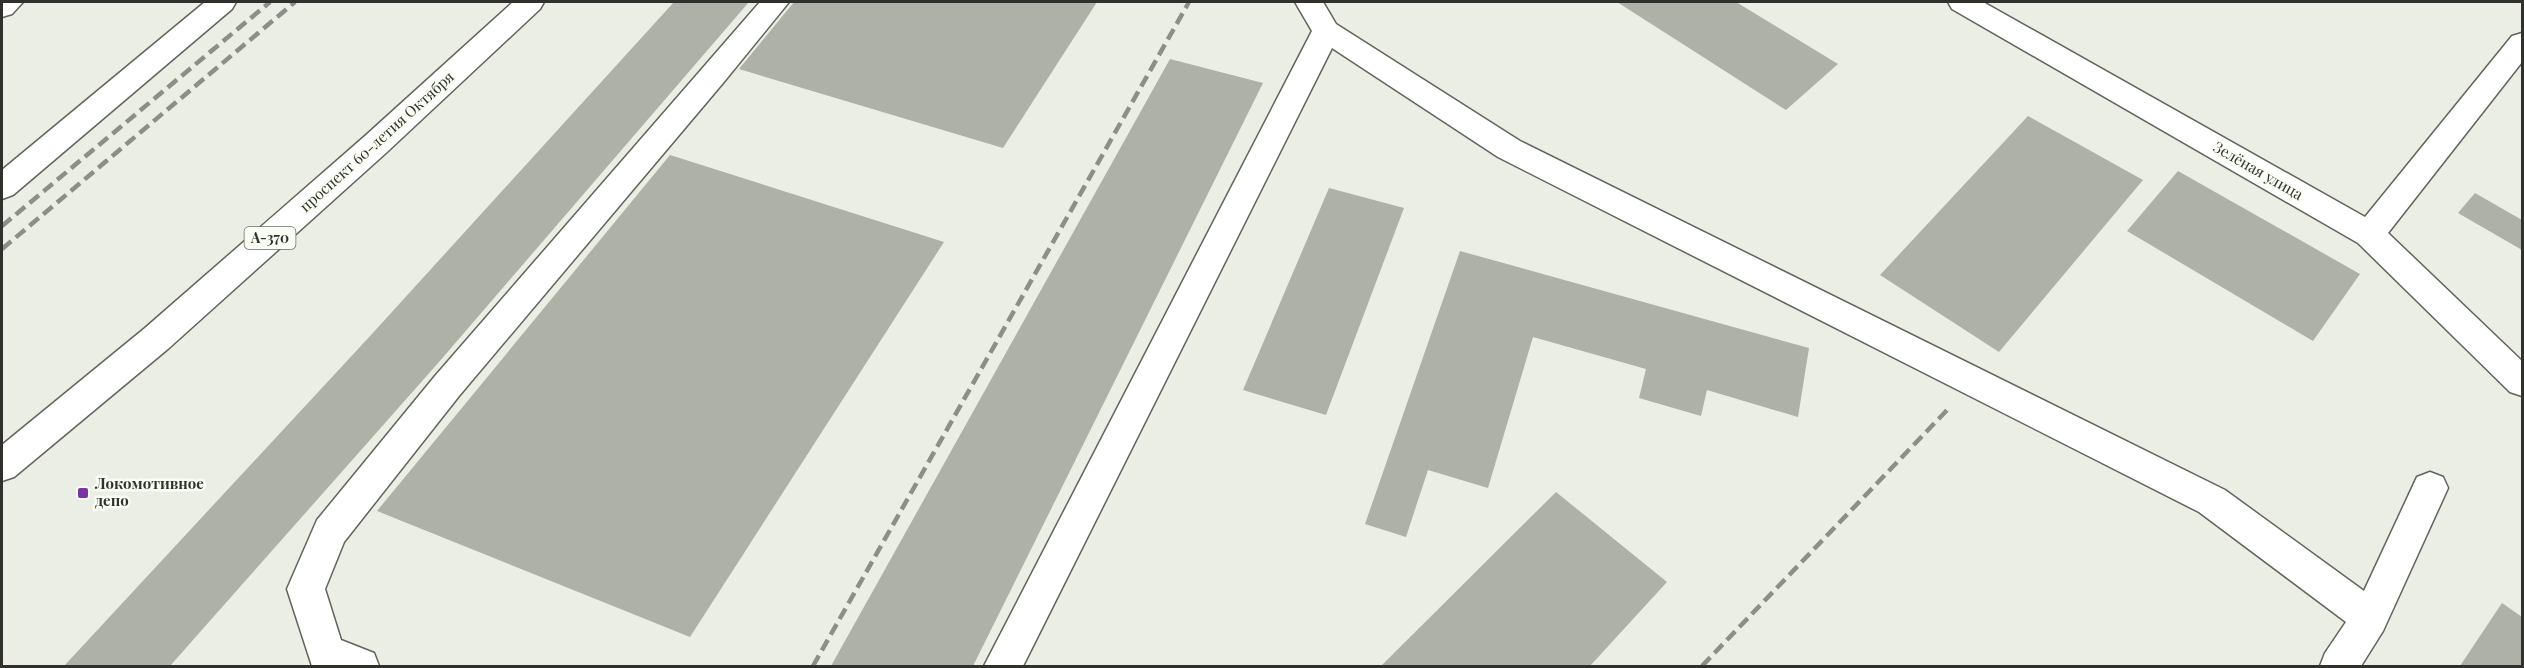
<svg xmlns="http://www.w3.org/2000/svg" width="2524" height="668" viewBox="0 0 2524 668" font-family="'Playfair Display',serif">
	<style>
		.building { fill: #aeb1a8 }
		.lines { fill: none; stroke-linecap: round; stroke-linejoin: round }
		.minor-casing { stroke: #61645b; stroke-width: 3 }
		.highway-casing { stroke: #61645b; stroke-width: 3 }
		.minor { fill: #fff; fill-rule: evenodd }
		.highway { fill: #fff; fill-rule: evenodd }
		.rail { stroke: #8c8e88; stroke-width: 4.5; stroke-dasharray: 12 6; stroke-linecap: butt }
		.poi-dot { fill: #7a34a7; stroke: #f9fcf2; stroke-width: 2 }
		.labels { text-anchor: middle; stroke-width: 5; stroke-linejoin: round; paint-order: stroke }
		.shield { fill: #f9fcf2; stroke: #6c6e68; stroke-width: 1.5 }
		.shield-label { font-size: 14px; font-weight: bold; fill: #30312d }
		.street-label { font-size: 15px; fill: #30312d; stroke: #f9fcf2 }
		.poi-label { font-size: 15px; font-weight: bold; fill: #30312d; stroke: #f9fcf2; text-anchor: start }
	</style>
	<rect width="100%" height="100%" fill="#ebeee5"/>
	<!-- building -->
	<g class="building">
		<path d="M 674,2 L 749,2 L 439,362 L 170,666 L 64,666 L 371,335 Z"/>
		<path d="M 794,2 L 1097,2 L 1003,148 L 739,69 Z"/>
		<path d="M 1617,2 L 1736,2 L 1838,64 L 1786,110 Z"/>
		<path d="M 1170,59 L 1263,83 L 973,666 L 831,666 Z"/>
		<path d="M 2028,116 L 2143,180 L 1999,352 L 1880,275 Z"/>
		<path d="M 670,155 L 944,242 L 690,637 L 377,511 Z"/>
		<path d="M 2178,171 L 2360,274 L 2313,341 L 2127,231 Z"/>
		<path d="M 1329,188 L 1404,208 L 1326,415 L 1243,390 Z"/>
		<path d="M 2475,193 L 2522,220 L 2522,250 L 2458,213 Z"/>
		<path d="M 1460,251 L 1809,348 L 1798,417 L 1707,390 L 1701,416 L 1639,398 L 1646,369 L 1533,337 L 1488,488 L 1428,470 L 1406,537 L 1365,524 Z"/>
		<path d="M 1556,492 L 1667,582 L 1590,666 L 1381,666 Z"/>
		<path d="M 2502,603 L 2522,617 L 2522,666 L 2460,666 Z"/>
	</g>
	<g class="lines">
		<!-- minor casing -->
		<g class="minor-casing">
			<g id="minor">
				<path d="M 2,2 L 23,2 L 12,14 L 2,17 Z"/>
				<path d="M 205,2 L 236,2 L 232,9 L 13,195 L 2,199 L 2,170 Z"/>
				<path d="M 760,2 L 789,2 L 723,83 L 459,396 L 344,542 L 325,589 L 341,640 L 374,653 L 379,666 L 312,666 L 287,589 L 317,520 L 435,376 Z"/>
				<path d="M 1295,2 L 1323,2 L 1336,24 L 1520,141 L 2225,490 L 2364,591 L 2417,477 L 2430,472 L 2443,477 L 2448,488 L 2383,631 L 2361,666 L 2320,666 L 2325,653 L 2346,622 L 2199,512 L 1498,157 L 1332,48 L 1023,666 L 984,666 L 1312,31 Z"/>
				<path d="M 1948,2 L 1983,2 L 2365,217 L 2512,36 L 2522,33 L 2522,62 L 2388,233 L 2522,361 L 2522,396 L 2510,392 L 2358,243 L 1952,9 Z"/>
			</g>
		</g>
		<!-- highway casing -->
		<g class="highway-casing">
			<path id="highway" d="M 513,2 L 544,2 L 540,9 L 387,152 L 169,348 L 14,477 L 2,481 L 2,445 L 145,328 L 365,136 Z"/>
		</g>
		<!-- minor -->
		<use href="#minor" class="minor"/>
		<!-- highway -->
		<use href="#highway" class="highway"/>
		<!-- rail -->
		<g class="rail">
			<path d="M 2,226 L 270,2"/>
			<path d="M 2,249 L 295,2"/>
			<path d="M 813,666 L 1189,2"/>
			<path d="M 1702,666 L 1950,407"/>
		</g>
	</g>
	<!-- markers -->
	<rect class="poi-dot" x="77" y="487" width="12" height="12" rx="3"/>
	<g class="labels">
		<!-- shield labels -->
		<rect class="shield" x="244.5" y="227" width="51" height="22" rx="4.5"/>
		<g class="shield-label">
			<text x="270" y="243">А-370</text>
		</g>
		<!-- street labels -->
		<g class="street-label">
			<text transform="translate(377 142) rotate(-42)" y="5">проспект 60-летия Октября</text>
			<text transform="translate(2258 171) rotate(30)" y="5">Зелёная улица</text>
		</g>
		<!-- poi labels -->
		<g class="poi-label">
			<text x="95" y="489">Локомотивное<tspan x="95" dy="17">депо</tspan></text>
		</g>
	</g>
	<!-- border -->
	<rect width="2524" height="668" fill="none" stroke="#30312d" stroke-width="6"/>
</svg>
